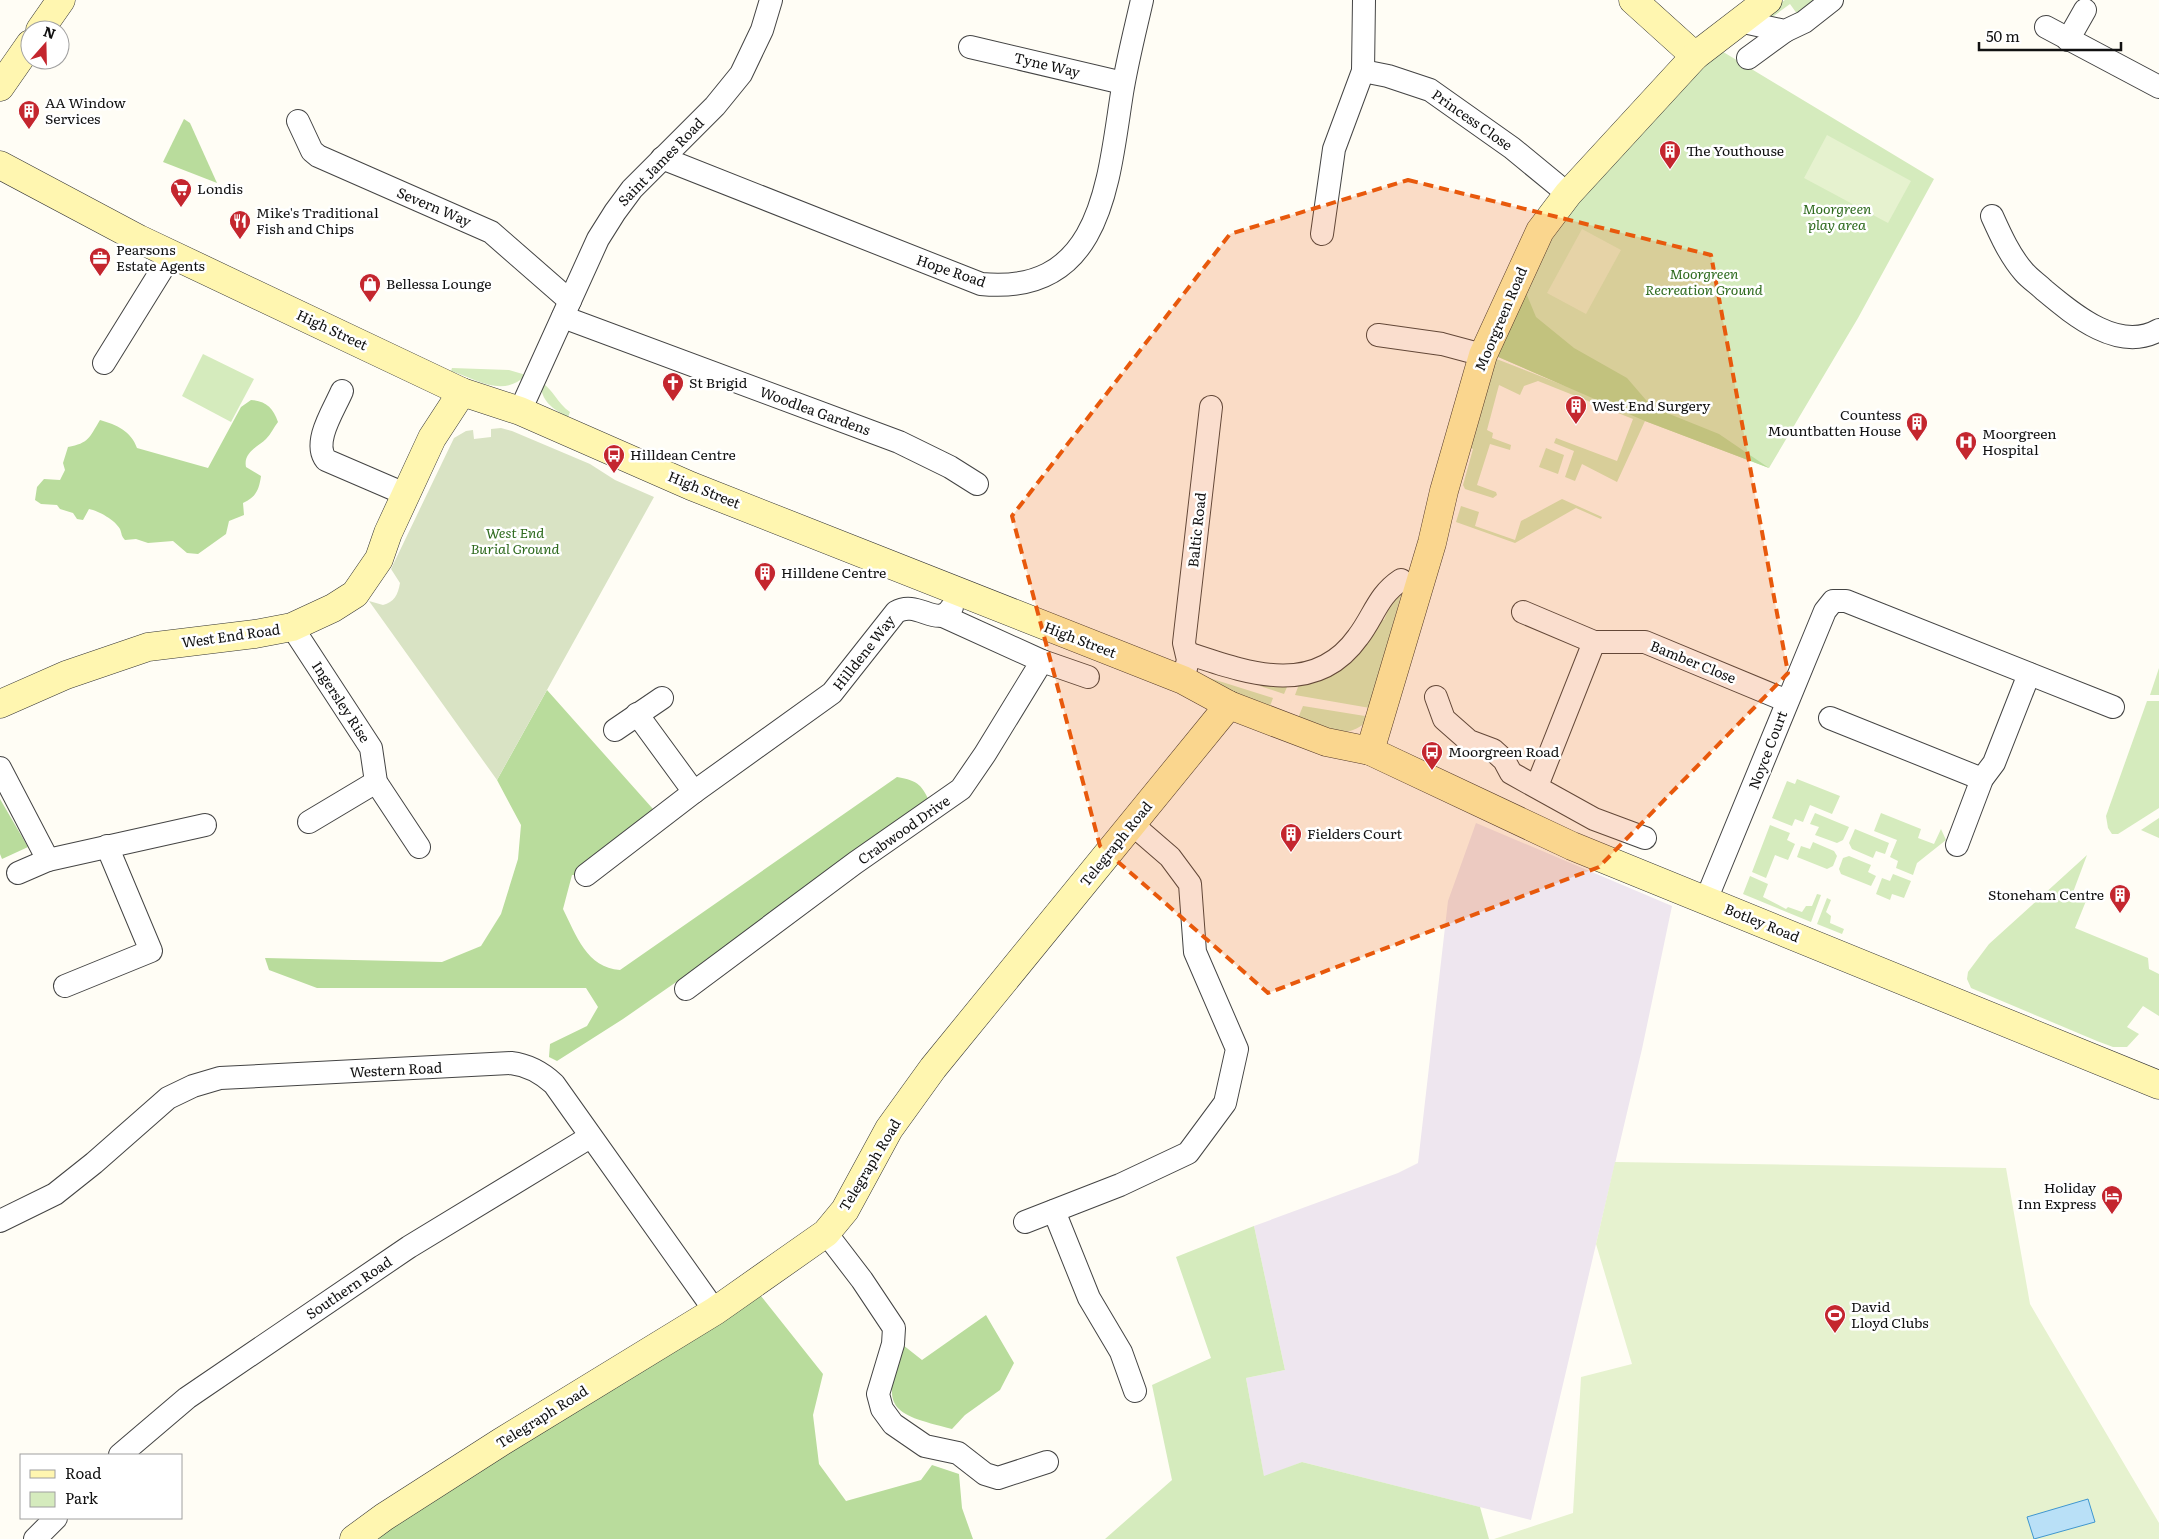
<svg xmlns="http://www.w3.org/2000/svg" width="2159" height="1539" viewBox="0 0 2159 1539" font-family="Literata,serif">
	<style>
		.industrial { fill: #eee6ef }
		.green { fill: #d5ebbd }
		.forest { fill: #b9dc9c }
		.cemetery { fill: #d9e3c4 }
		.pitch { fill: #e6f2cf }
		.water { fill: #b9e0f7; stroke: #3f96cf }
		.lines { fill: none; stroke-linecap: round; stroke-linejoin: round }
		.street-casing { stroke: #444; stroke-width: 24 }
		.secondary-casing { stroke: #333; stroke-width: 29 }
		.street { stroke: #fff; stroke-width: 22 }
		.secondary { stroke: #fff6b0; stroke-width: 28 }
		.marked { fill: #e8590c; fill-opacity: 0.2; stroke: #e8590c; stroke-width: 4; stroke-dasharray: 10 6; stroke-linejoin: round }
		.labels { text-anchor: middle; stroke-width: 5; stroke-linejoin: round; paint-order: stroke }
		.street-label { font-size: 14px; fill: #111; stroke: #fff }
		.poi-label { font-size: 14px; fill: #111; stroke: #fff; text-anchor: start }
		.park-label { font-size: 14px; font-style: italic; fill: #2f6b1f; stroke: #fff }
	</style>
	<rect width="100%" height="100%" fill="#fffdf5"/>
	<!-- industrial -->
	<path class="industrial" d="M 1476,823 L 1672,906 L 1642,1049 L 1531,1520 L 1302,1462 L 1264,1477 L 1246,1378 L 1285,1370 L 1254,1226 L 1398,1173 L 1418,1163 L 1448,901 Z"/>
	<!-- green -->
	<g class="green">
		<path d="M 1785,0 L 1819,0 L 1800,18 L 1790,4 L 1767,21 L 1774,7 Z"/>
		<path d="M 1720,50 L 1934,179 L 1858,318 L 1769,468 L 1645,421 L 1617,482 L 1582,464 L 1575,481 L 1565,477 L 1574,451 L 1554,443 L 1556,438 L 1617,461 L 1633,419 L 1538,381 L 1524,386 L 1520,395 L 1499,385 L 1487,430 L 1493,433 L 1492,438 L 1511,445 L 1510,450 L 1490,444 L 1477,485 L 1496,492 L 1497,495 L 1493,498 L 1465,489 L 1463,485 L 1473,449 L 1467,446 L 1494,358 L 1568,387 L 1496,356 L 1546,234 L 1634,133 Z"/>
		<path d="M 203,354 L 254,379 L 231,422 L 182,396 Z"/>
		<path d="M 452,368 L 509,370 L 526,375 C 503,398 478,380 451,371 Z"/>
		<path d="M 541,382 C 553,389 557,403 570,412 L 568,417 C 553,409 540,401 541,382 Z"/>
		<path d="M 1546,448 L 1564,455 L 1558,474 L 1539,467 Z"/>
		<path d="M 1562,499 L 1602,517 L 1601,519 L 1576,508 L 1515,543 L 1456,522 L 1461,506 L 1479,512 L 1475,526 L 1515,540 L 1521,521 Z"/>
		<path d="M 1403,588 L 1370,708 L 1295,695 L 1301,679 L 1376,618 L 1384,620 L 1391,603 Z"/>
		<path d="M 2159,668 L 2159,695 L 2150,695 Z"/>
		<path d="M 1203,676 L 1273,698 L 1270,706 L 1211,683 Z"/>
		<path d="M 1290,680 L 1284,694 L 1260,686 L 1262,683 Z"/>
		<path d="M 2147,701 L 2159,701 L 2159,808 L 2118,834 L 2112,834 L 2108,828 L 2106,816 Z"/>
		<path d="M 1303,706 L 1371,717 C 1347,744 1326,728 1298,718 Z"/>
		<path d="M 1797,779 L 1840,796 L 1832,814 L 1810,805 L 1803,822 L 1795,819 L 1792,826 L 1772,818 L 1787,781 L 1795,784 Z"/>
		<path d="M 1815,813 L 1849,827 L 1843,840 L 1837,843 L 1815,835 L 1819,827 L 1810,824 Z"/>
		<path d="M 1881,813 L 1921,829 L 1918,838 L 1934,844 L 1941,829 L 1946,840 L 1917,863 L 1913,875 L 1896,868 L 1898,861 L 1890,857 L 1897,840 L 1874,831 Z"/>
		<path d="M 2159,818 L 2159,838 L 2141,830 Z"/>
		<path d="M 1770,825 L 1790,833 L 1787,840 L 1795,844 L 1788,860 L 1775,855 L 1766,878 L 1752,872 Z"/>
		<path d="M 1855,829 L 1889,843 L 1885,854 L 1876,851 L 1873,858 L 1852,849 L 1849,843 Z"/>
		<path d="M 1813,842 L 1834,851 L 1837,856 L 1833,866 L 1827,869 L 1797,857 L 1801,846 L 1810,849 Z"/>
		<path d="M 2087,855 L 2072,895 L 2086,901 L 2075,928 L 2148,958 L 2149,969 L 2159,974 L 2159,1016 L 2143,1006 L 2127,1027 L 2139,1034 L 2127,1047 L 2113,1047 L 2097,1041 L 1971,988 L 1967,979 L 1968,972 L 1989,944 Z"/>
		<path d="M 1849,856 L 1871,865 L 1868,872 L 1876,876 L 1871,886 L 1841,874 L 1839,869 L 1843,858 Z"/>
		<path d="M 1893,874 L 1911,881 L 1904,898 L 1892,894 L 1890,900 L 1876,894 L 1882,878 L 1890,881 Z"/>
		<path d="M 1750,876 L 1768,884 L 1763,897 L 1786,909 L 1788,907 L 1802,912 L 1806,906 L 1812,906 L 1817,894 L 1821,895 L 1811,922 L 1743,894 Z"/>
		<path d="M 1827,898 L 1831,900 L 1826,912 L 1831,916 L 1830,923 L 1844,929 L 1842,934 L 1817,924 Z"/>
		<path d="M 1254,1226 L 1285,1370 L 1246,1378 L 1264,1476 L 1302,1462 L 1480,1507 L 1489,1539 L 1105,1539 L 1172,1480 L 1152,1385 L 1211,1358 L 1176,1257 Z"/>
	</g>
	<!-- forest -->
	<g class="forest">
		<path d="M 184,119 L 190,123 L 217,183 L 163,162 Z"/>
		<path d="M 1524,288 L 1536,317 L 1574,348 L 1627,378 L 1652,407 L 1719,434 L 1769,468 L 1645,421 L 1496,356 Z"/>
		<path d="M 251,400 C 266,401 273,408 278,422 C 274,427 271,434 266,439 C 258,447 243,452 246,467 L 261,476 C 259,490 256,497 243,503 L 244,515 L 229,521 L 226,534 L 198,554 L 187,553 L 173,541 L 148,543 L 136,539 L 125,540 C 121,536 122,534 120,529 C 115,520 99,511 89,509 L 83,520 L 77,519 L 73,513 L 60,509 L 57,505 L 41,504 L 35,500 L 37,487 L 44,479 L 60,480 L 65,470 L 63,463 L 68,447 C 89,443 89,438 100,420 C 117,425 131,431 137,448 L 208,468 L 241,407 Z"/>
		<path d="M 547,690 L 661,818 L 586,875 L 572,875 L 563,909 C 576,935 587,968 620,970 L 897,777 C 919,781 922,785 931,805 L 623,1019 L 557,1061 L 549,1057 L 550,1044 L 587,1026 L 598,1007 L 586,988 L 317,988 L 269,970 L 265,958 L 442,962 L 481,946 L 501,914 L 518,859 L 521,825 L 497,780 Z"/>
		<path d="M 0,799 L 28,847 L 2,859 L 0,854 Z"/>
		<path d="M 761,1296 L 823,1374 L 813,1415 L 819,1464 L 846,1501 L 921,1480 L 932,1465 L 959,1474 L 962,1508 L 973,1539 L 375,1539 L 427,1502 L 720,1319 Z"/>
		<path d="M 986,1315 L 1014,1363 L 1000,1390 L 965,1415 L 952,1429 C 889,1413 881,1409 903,1345 L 922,1360 Z"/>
	</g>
	<!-- cemetery -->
	<path class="cemetery" d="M 501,428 L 512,431 L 590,464 L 615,480 L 654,497 L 497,780 L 369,601 L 383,605 C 394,602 398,595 400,583 L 391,569 L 454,438 L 466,431 L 473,430 L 474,439 L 491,437 L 491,429 Z"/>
	<!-- pitch -->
	<g class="pitch">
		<path d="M 1827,135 L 1911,181 L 1888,223 L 1804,178 Z"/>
		<path d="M 1582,229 L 1621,250 L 1586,314 L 1547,293 Z"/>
		<path d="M 1615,1162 L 2006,1168 L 2030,1304 L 2159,1523 L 2159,1539 L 1494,1539 L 1573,1513 L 1581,1377 L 1632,1364 L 1596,1244 Z"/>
	</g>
	<!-- water -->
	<path class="water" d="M 2088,1499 L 2095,1522 L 2034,1539 L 2027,1517 Z"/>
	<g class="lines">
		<!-- street casing -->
		<g class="street-casing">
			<g id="street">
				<path d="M 1739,21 L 1785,31 L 1804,22 L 1832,0"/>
				<path d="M 2046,27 L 2159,87"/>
				<path d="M 2068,40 L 2085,10"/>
				<path d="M 970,47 L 1123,83"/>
				<path d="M 1748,58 L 1785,31"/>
				<path d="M 1363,71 L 1388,76 L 1430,90 L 1512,148 L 1568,194"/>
				<path d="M 298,121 L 312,151 L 318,156 L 491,232 L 570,301"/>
				<path d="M 662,158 L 981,284 C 1102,296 1108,182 1122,93 C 1127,62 1135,31 1142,0"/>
				<path d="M 1992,216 C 2001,236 2010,256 2024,272 C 2030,279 2038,284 2044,290 C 2074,315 2119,353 2159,330"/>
				<path d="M 1322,234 L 1334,149 L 1363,71 L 1364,0"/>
				<path d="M 563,317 L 899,442 L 950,467 L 977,484"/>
				<path d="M 1378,335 L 1442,344 L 1483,355"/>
				<path d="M 104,363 L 171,255"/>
				<path d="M 342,391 C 334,410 312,442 326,460 L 405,494"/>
				<path d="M 520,411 L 598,239 L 615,212 L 632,189 L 715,106 L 741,74 L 762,30 L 771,0"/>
				<path d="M 1523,612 L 1594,642 L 1645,642 L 1787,701"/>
				<path d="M 292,627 L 371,748 L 376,782 L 419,847"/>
				<path d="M 1187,653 C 1245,672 1314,699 1358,637 C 1374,616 1378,595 1401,580"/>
				<path d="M 1042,661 L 1088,677"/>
				<path d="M 1183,680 L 1188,660 L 1184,643 L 1211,407"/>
				<path d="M 1436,697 L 1444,719 L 1469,741 L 1493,750 L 1504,760 L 1511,773 L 1594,819 L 1645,838"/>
				<path d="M 637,714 L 694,792"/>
				<path d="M 1830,718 L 1982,779"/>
				<path d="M 615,730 L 662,698"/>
				<path d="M 0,768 L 48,860"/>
				<path d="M 1537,786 L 1594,642"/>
				<path d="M 309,822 L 376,782"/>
				<path d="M 1957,845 L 1982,779 L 1994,763 L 2029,674"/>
				<path d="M 18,873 L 48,860 L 205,825"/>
				<path d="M 586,875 L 694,792 L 832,693 L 896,612 C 918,599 938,630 952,607"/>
				<path d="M 1706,900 L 1825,611 L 1833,601 L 1846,601 L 2113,707"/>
				<path d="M 65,986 L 151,951 L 107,846"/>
				<path d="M 686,989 L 855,863 L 961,789 L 985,754 L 1042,661 L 943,616"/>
				<path d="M 1054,1211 L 1089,1298 L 1121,1352 L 1135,1391"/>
				<path d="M 0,1221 L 55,1194 L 94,1163 L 168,1098 L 193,1086 L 220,1078 L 511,1063 C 528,1065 541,1072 554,1084 L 715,1311"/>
				<path d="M 1025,1222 L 1120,1185 L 1188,1153 L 1225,1103 L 1237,1049 L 1195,952 L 1190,884 L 1170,857 L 1133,825"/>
				<path d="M 826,1233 L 862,1280 L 894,1328 L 893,1344 L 878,1394 L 882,1409 L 893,1424 L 925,1446 L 958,1453 L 985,1474 L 998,1478 L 1047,1462"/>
				<path d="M 120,1455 L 187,1398 L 409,1247 L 590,1137"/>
				<path d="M 35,1539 L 56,1518"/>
			</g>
		</g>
		<!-- secondary casing -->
		<g class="secondary-casing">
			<g id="secondary">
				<path d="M 1633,0 L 1695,56"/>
				<path d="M 40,30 L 61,0"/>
				<path d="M 0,87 L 30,44"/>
				<path d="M 0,165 L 139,239 L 462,392 L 520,411 L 691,486 L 1183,680 L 1229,705 L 1326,742 L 1370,751 L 1572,846 L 2159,1085"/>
				<path d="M 0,704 L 66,675 L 148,647 L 255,634 L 292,627 L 333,608 L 355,594 L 379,559 L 388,533 L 432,438 L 462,392"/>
				<path d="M 1370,751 L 1432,543 L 1444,491 L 1483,355 L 1540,231 L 1568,194 L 1695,56 L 1768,0"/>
				<path d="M 354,1539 L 384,1517 L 501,1442 L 715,1311 L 826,1233 L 845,1210 L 889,1129 L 933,1068 L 1229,705"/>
			</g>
		</g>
		<!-- street -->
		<use href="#street" class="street"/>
		<!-- secondary -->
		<use href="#secondary" class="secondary"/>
	</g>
	<!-- marked area -->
	<path class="marked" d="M 1408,180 L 1711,255 L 1788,673 L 1599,867 L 1268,993 L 1100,846 L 1012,516 L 1230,234 Z"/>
	<!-- icons -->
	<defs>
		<g id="building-pin" transform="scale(1.125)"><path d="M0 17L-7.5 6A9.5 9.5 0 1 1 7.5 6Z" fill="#c4262e" stroke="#fff"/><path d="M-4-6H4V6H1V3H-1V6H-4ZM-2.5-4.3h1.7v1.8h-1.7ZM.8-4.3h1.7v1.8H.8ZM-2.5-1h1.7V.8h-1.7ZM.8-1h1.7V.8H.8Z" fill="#fff"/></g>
		<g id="supermarket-pin" transform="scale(1.125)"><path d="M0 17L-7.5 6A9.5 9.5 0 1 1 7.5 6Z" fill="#c4262e" stroke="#fff"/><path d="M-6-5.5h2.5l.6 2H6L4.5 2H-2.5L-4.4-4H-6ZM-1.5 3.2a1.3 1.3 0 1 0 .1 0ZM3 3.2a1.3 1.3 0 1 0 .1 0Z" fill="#fff"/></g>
		<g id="restaurant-pin" transform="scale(1.125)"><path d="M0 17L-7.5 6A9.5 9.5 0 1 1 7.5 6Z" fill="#c4262e" stroke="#fff"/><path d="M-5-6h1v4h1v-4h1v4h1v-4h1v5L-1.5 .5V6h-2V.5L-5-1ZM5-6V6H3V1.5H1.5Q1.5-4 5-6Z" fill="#fff"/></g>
		<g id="office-pin" transform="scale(1.125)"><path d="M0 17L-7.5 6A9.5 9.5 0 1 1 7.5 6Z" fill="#c4262e" stroke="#fff"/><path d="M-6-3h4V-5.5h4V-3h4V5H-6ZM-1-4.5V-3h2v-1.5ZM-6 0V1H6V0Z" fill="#fff"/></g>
		<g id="shop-pin" transform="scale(1.125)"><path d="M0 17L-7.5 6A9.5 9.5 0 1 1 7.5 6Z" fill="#c4262e" stroke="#fff"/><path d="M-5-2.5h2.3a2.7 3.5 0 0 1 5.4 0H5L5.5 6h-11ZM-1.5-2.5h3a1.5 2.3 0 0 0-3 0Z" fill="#fff"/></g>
		<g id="church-pin" transform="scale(1.125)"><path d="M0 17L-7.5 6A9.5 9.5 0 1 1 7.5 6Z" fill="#c4262e" stroke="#fff"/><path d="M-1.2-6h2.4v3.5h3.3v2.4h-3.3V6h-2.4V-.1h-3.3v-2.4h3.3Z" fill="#fff"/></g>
		<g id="hospital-pin" transform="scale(1.125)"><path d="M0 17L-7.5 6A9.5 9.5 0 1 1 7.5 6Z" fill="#c4262e" stroke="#fff"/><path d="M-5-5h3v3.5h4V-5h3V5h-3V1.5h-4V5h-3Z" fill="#fff"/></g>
		<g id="bus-pin" transform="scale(1.125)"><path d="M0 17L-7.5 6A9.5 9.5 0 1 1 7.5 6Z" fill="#c4262e" stroke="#fff"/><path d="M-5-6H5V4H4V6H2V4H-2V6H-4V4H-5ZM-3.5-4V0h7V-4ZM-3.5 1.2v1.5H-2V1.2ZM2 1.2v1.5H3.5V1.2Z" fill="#fff"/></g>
		<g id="hotel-pin" transform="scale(1.125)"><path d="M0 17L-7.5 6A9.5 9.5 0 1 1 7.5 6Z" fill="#c4262e" stroke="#fff"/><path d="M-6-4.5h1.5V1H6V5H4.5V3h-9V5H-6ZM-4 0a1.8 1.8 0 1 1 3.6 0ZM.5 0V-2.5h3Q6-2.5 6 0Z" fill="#fff"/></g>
		<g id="stadium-pin" transform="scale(1.125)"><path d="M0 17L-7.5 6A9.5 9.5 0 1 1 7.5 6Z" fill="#c4262e" stroke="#fff"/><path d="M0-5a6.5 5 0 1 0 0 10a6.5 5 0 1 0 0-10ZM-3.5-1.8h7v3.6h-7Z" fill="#fff"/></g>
	</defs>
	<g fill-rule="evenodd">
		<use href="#building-pin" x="29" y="111"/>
		<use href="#building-pin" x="1670" y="151"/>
		<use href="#supermarket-pin" x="181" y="189"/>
		<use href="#restaurant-pin" x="240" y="221"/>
		<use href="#office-pin" x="100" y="258"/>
		<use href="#shop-pin" x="370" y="284"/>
		<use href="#church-pin" x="673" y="383"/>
		<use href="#building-pin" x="1576" y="406"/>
		<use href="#building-pin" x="1917" y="423"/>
		<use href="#hospital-pin" x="1966" y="442"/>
		<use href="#bus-pin" x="614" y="455"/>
		<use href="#building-pin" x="765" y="573"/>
		<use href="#bus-pin" x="1432" y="752"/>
		<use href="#building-pin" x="1291" y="834"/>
		<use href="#building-pin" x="2120" y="895"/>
		<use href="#hotel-pin" x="2112" y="1196"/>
		<use href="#stadium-pin" x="1835" y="1315"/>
	</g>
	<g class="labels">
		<!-- street labels -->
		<g class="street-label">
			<text transform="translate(1047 65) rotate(13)" y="5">Tyne Way</text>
			<text transform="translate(1472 120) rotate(35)" y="5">Princess Close</text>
			<text transform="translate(661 162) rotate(-46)" y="5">Saint James Road</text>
			<text transform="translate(434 207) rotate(23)" y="5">Severn Way</text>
			<text transform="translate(951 271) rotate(19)" y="5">Hope Road</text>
			<text transform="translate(1501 319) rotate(-67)" y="5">Moorgreen Road</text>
			<text transform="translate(332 330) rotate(25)" y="5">High Street</text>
			<text transform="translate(815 411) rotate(20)" y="5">Woodlea Gardens</text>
			<text transform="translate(704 490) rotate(22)" y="5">High Street</text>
			<text transform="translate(1197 530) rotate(-84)" y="5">Baltic Road</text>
			<text transform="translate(231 636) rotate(-8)" y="5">West End Road</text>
			<text transform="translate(1080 640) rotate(21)" y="5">High Street</text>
			<text transform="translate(864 653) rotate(-52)" y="5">Hilldene Way</text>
			<text transform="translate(1693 662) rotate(22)" y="5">Bamber Close</text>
			<text transform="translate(341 702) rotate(57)" y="5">Ingersley Rise</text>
			<text transform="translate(1768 750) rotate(-69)" y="5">Noyce Court</text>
			<text transform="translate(904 830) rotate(-35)" y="5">Crabwood Drive</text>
			<text transform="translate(1116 844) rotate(-51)" y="5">Telegraph Road</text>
			<text transform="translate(1762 923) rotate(22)" y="5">Botley Road</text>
			<text transform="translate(396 1070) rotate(-3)" y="5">Western Road</text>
			<text transform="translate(870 1165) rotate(-59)" y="5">Telegraph Road</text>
			<text transform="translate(349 1288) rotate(-34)" y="5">Southern Road</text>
			<text transform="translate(542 1417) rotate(-32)" y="5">Telegraph Road</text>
		</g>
		<!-- poi labels -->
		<g class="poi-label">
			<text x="45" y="108">AA Window<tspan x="45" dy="16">Services</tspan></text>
			<text x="1686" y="156">The Youthouse</text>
			<text x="197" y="194">Londis</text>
			<text x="256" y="218">Mike's Traditional<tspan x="256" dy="16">Fish and Chips</tspan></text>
			<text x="116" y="255">Pearsons<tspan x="116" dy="16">Estate Agents</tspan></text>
			<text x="386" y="289">Bellessa Lounge</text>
			<text x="689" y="388">St Brigid</text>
			<text x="1592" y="411">West End Surgery</text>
			<text x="1901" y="420" text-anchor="end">Countess<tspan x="1901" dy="16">Mountbatten House</tspan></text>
			<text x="1982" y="439">Moorgreen<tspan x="1982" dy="16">Hospital</tspan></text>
			<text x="630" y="460">Hilldean Centre</text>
			<text x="781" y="578">Hilldene Centre</text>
			<text x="1448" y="757">Moorgreen Road</text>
			<text x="1307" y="839">Fielders Court</text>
			<text x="2104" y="900" text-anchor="end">Stoneham Centre</text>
			<text x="2096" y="1193" text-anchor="end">Holiday<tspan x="2096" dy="16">Inn Express</tspan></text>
			<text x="1851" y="1312">David<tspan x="1851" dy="16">Lloyd Clubs</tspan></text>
		</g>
		<!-- park labels -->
		<g class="park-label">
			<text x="1837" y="214">Moorgreen<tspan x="1837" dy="16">play area</tspan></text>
			<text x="1704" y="279">Moorgreen<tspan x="1704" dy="16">Recreation Ground</tspan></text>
			<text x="515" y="538">West End<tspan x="515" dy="16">Burial Ground</tspan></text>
		</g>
	</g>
	<!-- legend -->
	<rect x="20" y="1454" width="162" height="65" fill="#ffffff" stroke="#a0a0a0"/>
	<rect x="30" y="1470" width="25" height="8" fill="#fff6b0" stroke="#a0a0a0"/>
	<text x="65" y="1479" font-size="15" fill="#111111">Road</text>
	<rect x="30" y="1492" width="25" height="15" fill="#d5ebbd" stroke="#a0a0a0"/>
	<text x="65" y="1504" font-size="15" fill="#111111">Park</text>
	<!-- north arrow -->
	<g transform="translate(45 45) rotate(20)"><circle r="24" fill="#ffffff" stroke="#a0a0a0"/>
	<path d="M0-4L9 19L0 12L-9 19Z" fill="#c4262e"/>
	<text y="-8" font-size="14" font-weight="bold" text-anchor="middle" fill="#111111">N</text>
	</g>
	<!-- scale -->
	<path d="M1979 42v8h142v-8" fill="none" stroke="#111111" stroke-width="2.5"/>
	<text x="1986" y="42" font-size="15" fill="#111111" stroke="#ffffff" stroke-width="4" paint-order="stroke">50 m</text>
</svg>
